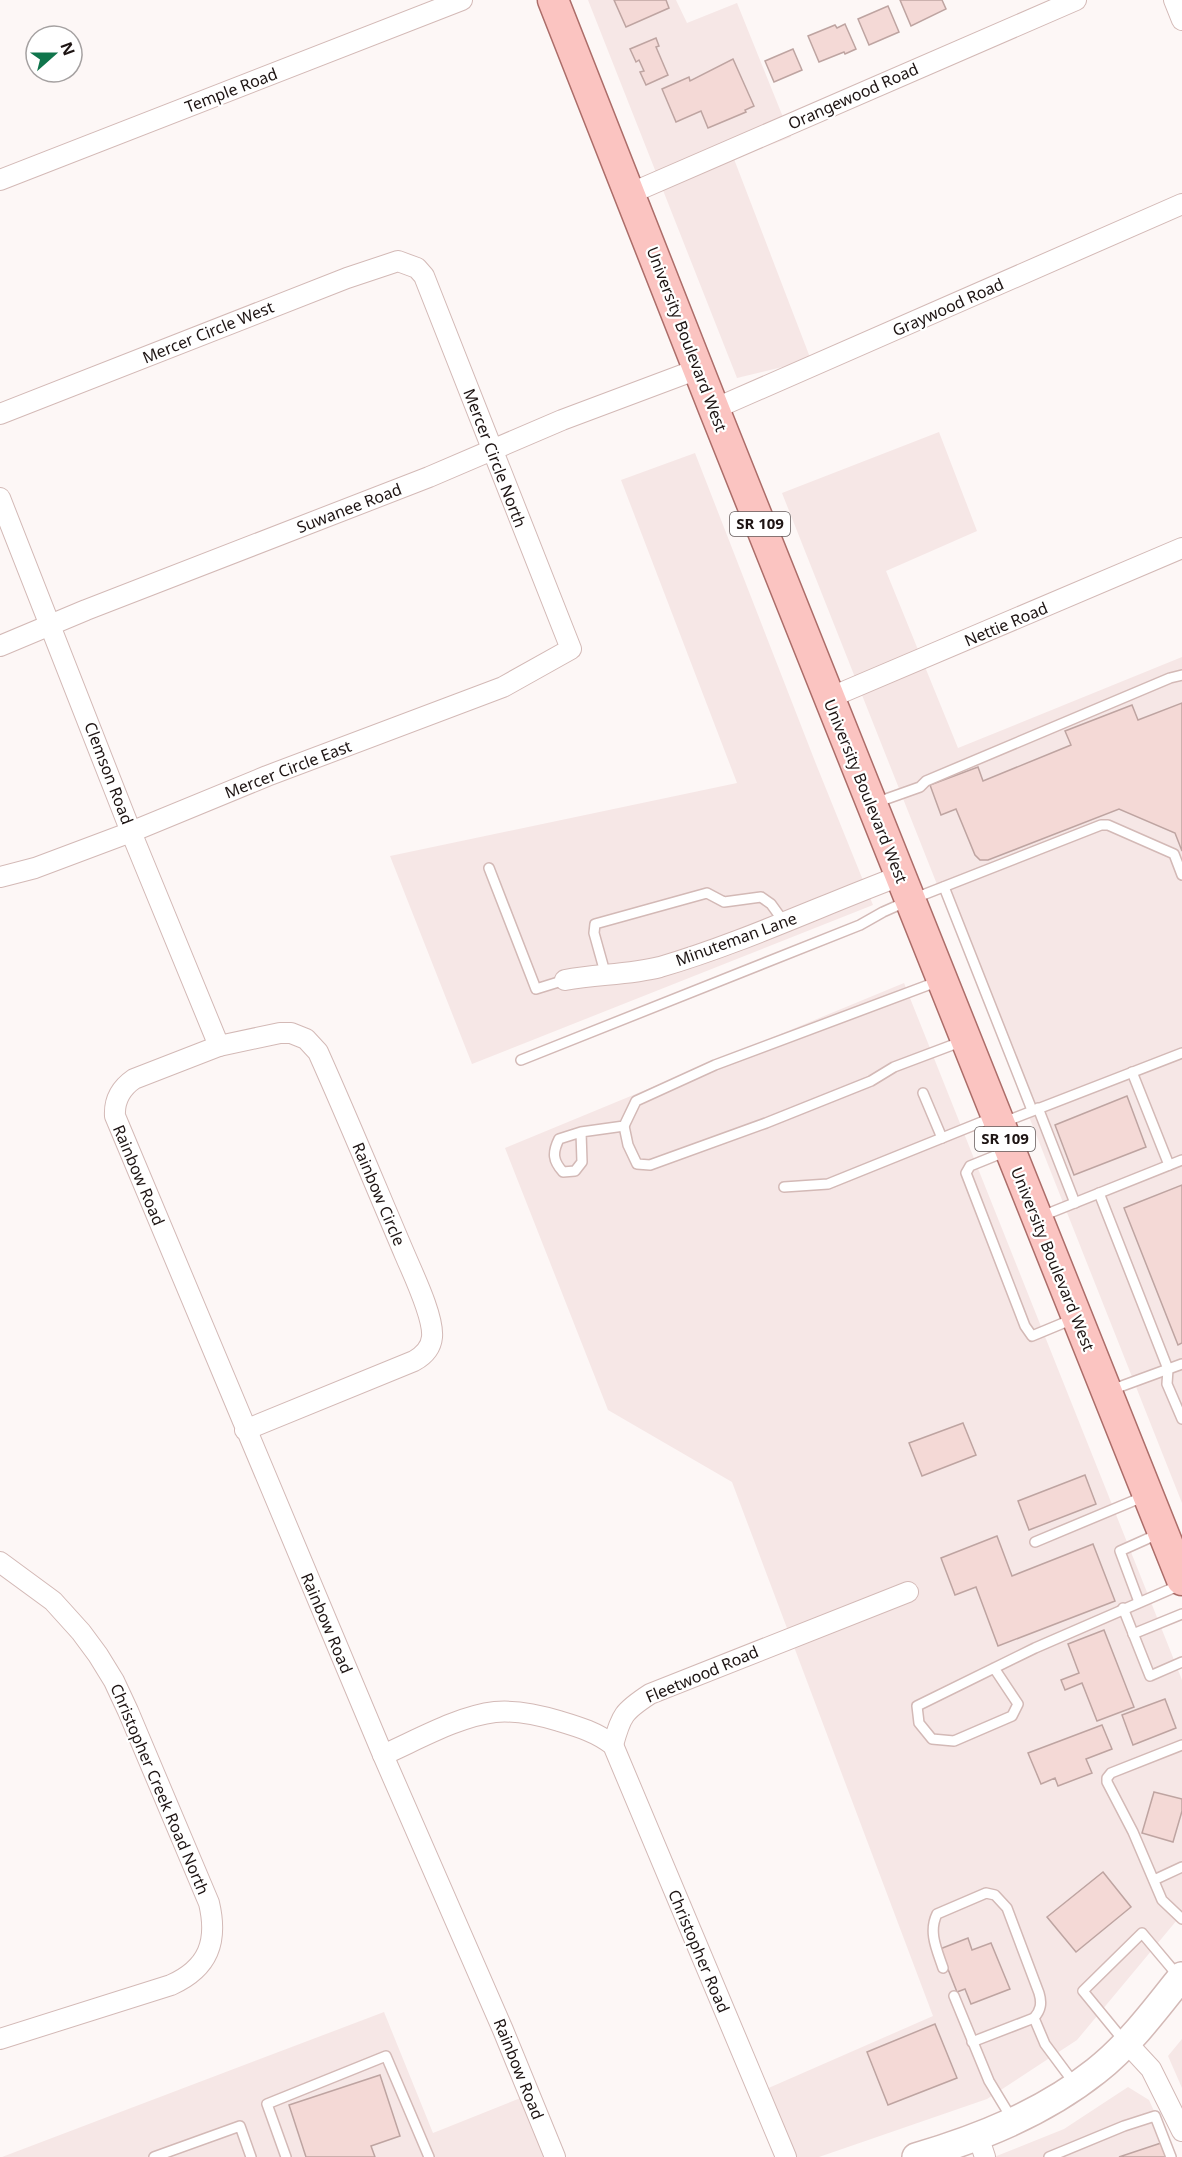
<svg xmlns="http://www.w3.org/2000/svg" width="1182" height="2157" viewBox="0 0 1182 2157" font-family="'Noto Sans',sans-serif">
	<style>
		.built { fill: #f6e7e6 }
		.building { fill: #f4d9d6; stroke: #bea4a1; stroke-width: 1.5 }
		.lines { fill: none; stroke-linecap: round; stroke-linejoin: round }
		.lane-casing { stroke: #d3b9b6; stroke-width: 12 }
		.street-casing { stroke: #d3b9b6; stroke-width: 22 }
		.secondary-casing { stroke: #d3b9b6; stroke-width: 30 }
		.primary-casing { stroke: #ac6d69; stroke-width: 33 }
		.lane { stroke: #fff; stroke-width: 9 }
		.street { stroke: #fff; stroke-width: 20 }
		.secondary { stroke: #fff; stroke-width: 27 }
		.primary { stroke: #fbc4c1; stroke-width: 30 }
		.labels { text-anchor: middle; stroke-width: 4.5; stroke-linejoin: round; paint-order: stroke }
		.shield { fill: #fff; stroke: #615a5a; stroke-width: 1.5 }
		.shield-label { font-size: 15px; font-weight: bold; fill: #1d1413 }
		.street-label { font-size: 16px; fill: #1d1413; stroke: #fff }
	</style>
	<rect width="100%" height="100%" fill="#fdf7f6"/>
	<!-- built -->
	<g class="built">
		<path d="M 588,0 L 676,0 L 687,23 L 737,3 L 791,137 L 734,159 L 811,360 L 737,378 Z"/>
		<path d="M 939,432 L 977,531 L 886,571 L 958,748 L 1182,657 L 1182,1503 L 782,493 Z"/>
		<path d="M 695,453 L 816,764 L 873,905 L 472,1064 L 390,856 L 737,783 L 621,480 Z"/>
		<path d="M 904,983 L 1182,1680 L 1182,1914 L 1077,2040 L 987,2099 L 819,2157 L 797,2157 L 764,2090 L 933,2016 L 732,1482 L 608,1410 L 505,1148 Z"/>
		<path d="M 384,2012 L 433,2133 L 538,2091 L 565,2157 L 2,2157 Z"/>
		<path d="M 1182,2039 L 1182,2088 L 1168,2056 Z"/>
		<path d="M 1128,2087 L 1149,2100 L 1175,2157 L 994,2157 L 1064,2129 Z"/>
	</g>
	<!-- building -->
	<g class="building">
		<path d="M 614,0 L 666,0 L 669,8 L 626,27 Z"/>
		<path d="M 900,0 L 942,0 L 946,9 L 911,26 Z"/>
		<path d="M 888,6 L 899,32 L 869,45 L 858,19 Z"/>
		<path d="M 845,24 L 856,49 L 845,54 L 844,52 L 819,62 L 808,36 L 835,25 L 837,28 Z"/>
		<path d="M 656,38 L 659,46 L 656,47 L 668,75 L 646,85 L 640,72 L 644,71 L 639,60 L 636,62 L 630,49 Z"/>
		<path d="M 793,49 L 802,70 L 774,82 L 765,61 Z"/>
		<path d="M 733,59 L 754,106 L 745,110 L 746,112 L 708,128 L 701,111 L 676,122 L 662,89 L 689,77 L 690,81 Z"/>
		<path d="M 1182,703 L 1182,851 L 1175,833 L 1119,809 L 988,860 L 980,860 L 975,855 L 956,809 L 941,815 L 930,785 L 978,767 L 983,781 L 1071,745 L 1065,731 L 1132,705 L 1138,720 Z"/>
		<path d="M 1127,1096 L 1146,1147 L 1074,1175 L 1055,1125 Z"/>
		<path d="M 1182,1185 L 1182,1343 L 1178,1345 L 1124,1208 Z"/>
		<path d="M 963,1423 L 976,1455 L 922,1476 L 909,1443 Z"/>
		<path d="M 1085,1475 L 1096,1504 L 1029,1530 L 1018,1501 Z"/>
		<path d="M 997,1536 L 1012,1576 L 1093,1544 L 1115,1601 L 998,1646 L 976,1587 L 955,1595 L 941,1558 Z"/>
		<path d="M 1104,1630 L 1134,1707 L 1097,1721 L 1082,1683 L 1065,1690 L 1061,1680 L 1079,1673 L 1068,1644 Z"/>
		<path d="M 1165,1699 L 1176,1728 L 1133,1745 L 1122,1715 Z"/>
		<path d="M 1102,1725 L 1112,1749 L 1086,1759 L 1092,1773 L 1058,1786 L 1055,1778 L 1041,1784 L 1028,1753 Z"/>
		<path d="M 1154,1792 L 1182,1799 L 1182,1811 L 1173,1842 L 1142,1833 Z"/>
		<path d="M 1103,1872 L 1131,1907 L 1076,1952 L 1047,1917 Z"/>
		<path d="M 968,1938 L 972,1950 L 991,1943 L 1010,1989 L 971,2004 L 965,1989 L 957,1992 L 940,1949 Z"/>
		<path d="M 935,2024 L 957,2078 L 888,2105 L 867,2052 Z"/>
		<path d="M 380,2075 L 400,2136 L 371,2146 L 375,2157 L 306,2157 L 289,2105 Z"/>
		<path d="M 1161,2143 L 1166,2157 L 1119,2157 Z"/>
	</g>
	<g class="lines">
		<!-- lane casing -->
		<g class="lane-casing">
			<g id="lane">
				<path d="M 875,803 L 920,787 L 926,781 L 1170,678 L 1182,675"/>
				<path d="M 489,868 L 536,989 L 565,980"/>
				<path d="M 944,887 L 1032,1110"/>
				<path d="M 606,976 L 594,933 L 595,924 L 707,893 L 724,902 L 761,897 L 771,904 L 784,922"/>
				<path d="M 521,1060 L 860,925 L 883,912 L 910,900 L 1101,825 L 1108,825 L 1174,854 L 1182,875"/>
				<path d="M 1132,1072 L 1169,1165"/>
				<path d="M 923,1093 L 942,1138"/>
				<path d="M 1038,1108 L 1075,1203"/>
				<path d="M 1004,1122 L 1182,1053"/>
				<path d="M 624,1126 L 628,1145 L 637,1164 L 650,1165 L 766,1123 L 871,1081 L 894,1067 L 963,1041"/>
				<path d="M 581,1132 L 582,1162 L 575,1171 L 563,1172 C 553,1161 552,1153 559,1139 L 581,1132 L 624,1126 L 636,1101 L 715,1065 L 939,981"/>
				<path d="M 1007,1151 L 970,1166 L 966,1173 L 1025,1326 L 1032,1336 L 1073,1319"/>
				<path d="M 784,1187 L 828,1184 L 994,1117"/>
				<path d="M 1099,1193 L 1168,1369 L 1167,1384 L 1182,1419"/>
				<path d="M 1042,1216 L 1182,1160"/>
				<path d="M 1111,1390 L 1182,1364"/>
				<path d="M 1035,1542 L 1145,1496"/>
				<path d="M 1139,1602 L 1120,1551 L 1158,1534"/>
				<path d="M 1123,1608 L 1150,1676 L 1182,1662"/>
				<path d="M 1133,1634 L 1182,1614"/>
				<path d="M 994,1668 L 1018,1704 L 1012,1716 L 954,1741 L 932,1739 L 919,1723 L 917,1706 L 1035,1648 L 1180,1585"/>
				<path d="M 1182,1745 L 1111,1773 L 1107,1778 L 1107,1782 L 1133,1832 L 1162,1900 L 1182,1919"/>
				<path d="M 1154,1880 L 1182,1867"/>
				<path d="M 943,1968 C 937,1950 928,1932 937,1914 L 986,1893 L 995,1895 L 1007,1908 L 1039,1993 C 1042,2003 1041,2010 1034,2018 L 972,2042"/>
				<path d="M 954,1996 L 989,2081 L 1012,2119"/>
				<path d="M 1034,2018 L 1045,2044 L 1074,2083"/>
				<path d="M 1124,2041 L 1083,1991 L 1142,1933 L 1179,1977"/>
				<path d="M 154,2157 L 240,2126 L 251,2157"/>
				<path d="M 286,2157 L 267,2104 L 386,2056 L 429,2157"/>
				<path d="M 1049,2157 L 1124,2126 L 1155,2116 L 1171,2157"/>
			</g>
		</g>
		<!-- street casing -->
		<g class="street-casing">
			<g id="street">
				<path d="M 1174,0 L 1182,20"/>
				<path d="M 0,180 L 462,0"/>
				<path d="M 629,194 L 1076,0"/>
				<path d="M 714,409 L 1182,204"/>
				<path d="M 0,414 L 347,278 L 398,261 L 417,268 L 424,276 L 571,649 L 503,687 L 267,776 L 131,832 L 35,868 L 0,877"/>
				<path d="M 0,498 L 131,832 L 219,1046"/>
				<path d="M 0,646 L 86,610 L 429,477 L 562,420 L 698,369"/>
				<path d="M 829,698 L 1182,548"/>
				<path d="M 565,980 C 597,974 629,975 660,967 C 742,943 820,906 900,876"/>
				<path d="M 245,1430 L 414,1361 C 423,1356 431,1348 432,1337 C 434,1317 413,1274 405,1255 C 376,1187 348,1119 318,1052 L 306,1039 L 291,1033 L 280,1033 L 219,1046 L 134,1079 C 121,1088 114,1100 115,1116 L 383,1755 L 503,2030 L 555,2157"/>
				<path d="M 0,1562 L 53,1601 L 81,1632 L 98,1655 L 114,1681 L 128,1711 L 209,1903 C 218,1941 209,1968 171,1985 L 0,2039"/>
				<path d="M 613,1745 C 621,1715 624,1711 650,1694 L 908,1592"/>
				<path d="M 383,1755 C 417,1740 459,1716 495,1712 C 516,1710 539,1715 559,1721 C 579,1727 596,1732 613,1745 L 786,2157"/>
				<path d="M 1126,2042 L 1151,2069 L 1182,2131"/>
				<path d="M 978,2136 L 985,2157"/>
			</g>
		</g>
		<!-- secondary casing -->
		<g class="secondary-casing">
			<path id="secondary" d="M 916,2157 C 980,2138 1043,2113 1096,2071 C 1129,2045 1156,2009 1182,1976"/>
		</g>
		<!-- primary casing -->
		<g class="primary-casing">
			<path id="primary" d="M 553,0 L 714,409 L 1182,1580"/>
		</g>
		<!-- lane -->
		<use href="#lane" class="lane"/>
		<!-- street -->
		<use href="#street" class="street"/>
		<!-- secondary -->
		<use href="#secondary" class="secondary"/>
		<!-- primary -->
		<use href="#primary" class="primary"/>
	</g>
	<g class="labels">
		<!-- shield labels -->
		<g class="shield">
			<rect x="730" y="512" width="60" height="24" rx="4.5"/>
			<rect x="975" y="1127" width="60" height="24" rx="4.5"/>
		</g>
		<g class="shield-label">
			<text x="760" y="529">SR 109</text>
			<text x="1005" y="1144">SR 109</text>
		</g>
		<!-- street labels -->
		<g class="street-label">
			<text transform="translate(231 90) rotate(-21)" y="6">Temple Road</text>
			<text transform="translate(853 96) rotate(-24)" y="6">Orangewood Road</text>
			<text transform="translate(948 307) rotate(-24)" y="6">Graywood Road</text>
			<text transform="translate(208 332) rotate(-22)" y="6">Mercer Circle West</text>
			<text transform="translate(687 339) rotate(69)" y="6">University Boulevard West</text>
			<text transform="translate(495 458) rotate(69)" y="6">Mercer Circle North</text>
			<text transform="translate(349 508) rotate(-21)" y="6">Suwanee Road</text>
			<text transform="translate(1006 624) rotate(-23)" y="6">Nettie Road</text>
			<text transform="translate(288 769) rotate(-21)" y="6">Mercer Circle East</text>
			<text transform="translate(109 773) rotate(69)" y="6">Clemson Road</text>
			<text transform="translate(866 791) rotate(68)" y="6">University Boulevard West</text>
			<text transform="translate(736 939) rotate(-20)" y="6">Minuteman Lane</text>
			<text transform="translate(139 1175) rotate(67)" y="6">Rainbow Road</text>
			<text transform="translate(379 1194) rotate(67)" y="6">Rainbow Circle</text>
			<text transform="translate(1053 1259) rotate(68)" y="6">University Boulevard West</text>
			<text transform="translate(327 1623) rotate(67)" y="6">Rainbow Road</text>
			<text transform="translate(702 1674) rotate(-23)" y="6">Fleetwood Road</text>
			<text transform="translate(160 1789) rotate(67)" y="6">Christopher Creek Road North</text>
			<text transform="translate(699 1951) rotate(67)" y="6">Christopher Road</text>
			<text transform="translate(519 2069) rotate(68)" y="6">Rainbow Road</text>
		</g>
	</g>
	<!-- north arrow -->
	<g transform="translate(54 54) rotate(69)"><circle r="28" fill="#ffffff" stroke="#a5a1a1" stroke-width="1.5"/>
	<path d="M0-4.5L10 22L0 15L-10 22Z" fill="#10754c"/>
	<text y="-9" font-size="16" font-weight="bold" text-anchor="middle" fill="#1d1413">N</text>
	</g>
</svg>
